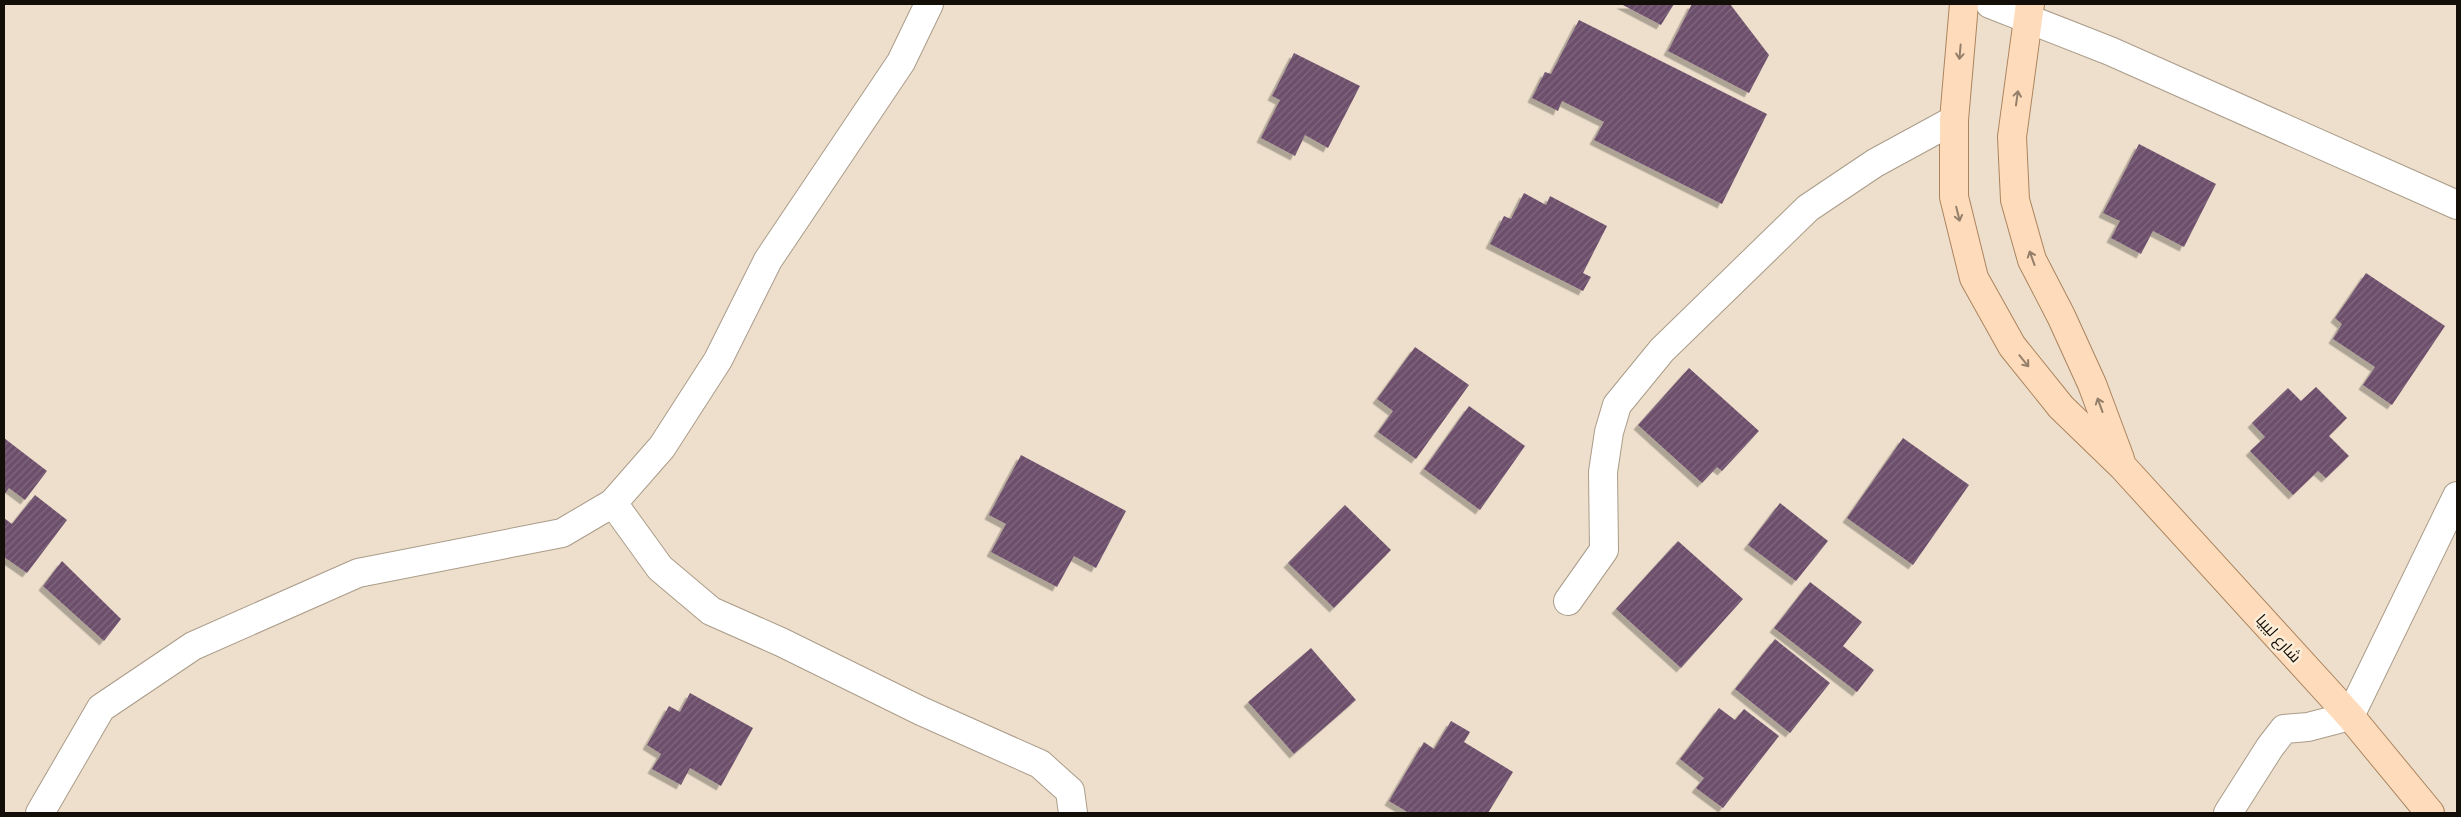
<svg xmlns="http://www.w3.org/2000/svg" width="2461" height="817" viewBox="0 0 2461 817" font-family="Lato,Cairo,sans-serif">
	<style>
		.building { fill: url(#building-hatch); filter: url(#shadow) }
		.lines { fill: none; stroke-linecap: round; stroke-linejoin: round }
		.minor-casing { stroke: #aa9c89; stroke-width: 30 }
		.major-casing { stroke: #ab845f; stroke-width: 30 }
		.minor { stroke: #fff; stroke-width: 28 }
		.major { stroke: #fedcbb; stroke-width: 28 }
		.oneway { stroke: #947f6a }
		.labels { text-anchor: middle; stroke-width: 5; stroke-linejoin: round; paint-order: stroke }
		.street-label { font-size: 16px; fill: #130e07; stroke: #fbedd8 }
	</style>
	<defs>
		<pattern id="building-hatch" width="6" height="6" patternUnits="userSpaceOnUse" patternTransform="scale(1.25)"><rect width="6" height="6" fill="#6d4f6c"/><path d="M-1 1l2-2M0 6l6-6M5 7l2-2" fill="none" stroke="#80697e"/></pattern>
		<filter id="shadow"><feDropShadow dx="-4.5" dy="4.5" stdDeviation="0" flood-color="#0004"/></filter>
	</defs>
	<rect width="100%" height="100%" fill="#eddfcb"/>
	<!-- building -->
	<g class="building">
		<path d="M 1621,4 L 1674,4 L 1661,25 Z"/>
		<path d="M 1692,4 L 1730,4 L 1769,55 L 1749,93 L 1668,51 Z"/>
		<path d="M 1579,20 L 1767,114 L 1722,204 L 1594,140 L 1604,122 L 1562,101 L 1558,111 L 1532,98 L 1545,72 L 1551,74 Z"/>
		<path d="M 1294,53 L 1360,86 L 1328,148 L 1305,135 L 1295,156 L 1261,138 L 1280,100 L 1272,96 Z"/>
		<path d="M 2139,144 L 2216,184 L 2184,247 L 2153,231 L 2141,254 L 2111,238 L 2120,221 L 2103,213 Z"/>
		<path d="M 1524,193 L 1546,205 L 1550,196 L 1607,226 L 1583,273 L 1591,277 L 1583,291 L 1490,244 L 1504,216 L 1511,219 Z"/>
		<path d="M 2366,273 L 2445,326 L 2392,405 L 2363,385 L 2375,367 L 2333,339 L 2342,324 L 2335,318 Z"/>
		<path d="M 1415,347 L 1469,385 L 1416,459 L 1378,432 L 1393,411 L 1377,399 Z"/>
		<path d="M 1689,368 L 1759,431 L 1722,471 L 1717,467 L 1702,483 L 1638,425 Z"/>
		<path d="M 2316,387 L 2347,418 L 2329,436 L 2349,456 L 2326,478 L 2318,471 L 2293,495 L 2250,451 L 2265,437 L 2252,423 L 2288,388 L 2301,401 Z"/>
		<path d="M 1469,406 L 1525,446 L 1480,510 L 1424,469 Z"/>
		<path d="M 4,438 L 47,471 L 25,500 L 9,488 L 4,495 Z"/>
		<path d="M 1903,438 L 1969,485 L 1913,565 L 1847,518 Z"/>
		<path d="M 1021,455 L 1126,511 L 1096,568 L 1074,556 L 1057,587 L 991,552 L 1006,524 L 989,515 Z"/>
		<path d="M 35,495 L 67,520 L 27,573 L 4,557 L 4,518 L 12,524 Z"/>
		<path d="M 1780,503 L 1828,541 L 1796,581 L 1748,545 Z"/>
		<path d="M 1345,505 L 1391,550 L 1334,608 L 1288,563 Z"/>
		<path d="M 1678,541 L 1743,599 L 1681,668 L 1616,609 Z"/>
		<path d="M 62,561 L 121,619 L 104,641 L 43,586 Z"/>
		<path d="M 1810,582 L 1862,622 L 1843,646 L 1874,670 L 1857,692 L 1774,628 Z"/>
		<path d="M 1775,639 L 1830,683 L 1790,733 L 1735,689 Z"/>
		<path d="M 1311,648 L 1356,700 L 1294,754 L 1248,702 Z"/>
		<path d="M 690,693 L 753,728 L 721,786 L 690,768 L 681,785 L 652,769 L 661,754 L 647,745 L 669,706 L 680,712 Z"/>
		<path d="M 1719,708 L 1735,720 L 1744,709 L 1779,736 L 1723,808 L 1696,788 L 1704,778 L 1680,759 Z"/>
		<path d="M 1451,721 L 1470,732 L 1464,742 L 1513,772 L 1488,813 L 1409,813 L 1389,801 L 1424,742 L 1434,749 Z"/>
	</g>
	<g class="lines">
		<!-- minor casing -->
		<g class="minor-casing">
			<g id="minor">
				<path d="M 1990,4 L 2110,51 L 2457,205"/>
				<path d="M 613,503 L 660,568 L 711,611 L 781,642 L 921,711 L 1040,764 L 1070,791 L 1073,813"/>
				<path d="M 1568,601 L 1604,550 L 1603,472 L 1609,432 L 1617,405 L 1662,350 L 1808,208 L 1875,163 L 1954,120"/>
				<path d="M 40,813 L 101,708 L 193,646 L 358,573 L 562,533 L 613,503 L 662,447 L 718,360 L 768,260 L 901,62 L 929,4"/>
				<path d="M 2228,813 L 2270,747 L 2284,729 L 2308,727 L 2350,716 L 2457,496"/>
			</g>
		</g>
		<!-- major casing -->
		<g class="major-casing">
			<g id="major">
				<path d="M 1964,4 L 1954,120 L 1954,197 L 1974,278 L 2012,346 L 2061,407 L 2123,467 L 2350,716 L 2430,813"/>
				<path d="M 2030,4 L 2012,137 L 2015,200 L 2032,260 L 2061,316 L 2092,384 L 2120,459"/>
			</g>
		</g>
		<!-- minor -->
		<use href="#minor" class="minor"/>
		<!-- major -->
		<use href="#major" class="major"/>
	</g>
	<!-- one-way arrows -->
	<defs><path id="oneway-shaft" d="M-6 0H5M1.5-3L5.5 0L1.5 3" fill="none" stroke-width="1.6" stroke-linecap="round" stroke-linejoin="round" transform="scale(1.25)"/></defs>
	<g class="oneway">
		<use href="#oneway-shaft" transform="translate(1960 52) rotate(95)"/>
		<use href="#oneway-shaft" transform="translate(2017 98) rotate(-82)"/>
		<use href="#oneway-shaft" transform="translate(1958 214) rotate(76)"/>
		<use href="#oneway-shaft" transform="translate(2032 258) rotate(-110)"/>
		<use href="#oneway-shaft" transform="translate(2024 361) rotate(51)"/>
		<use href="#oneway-shaft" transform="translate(2100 405) rotate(-110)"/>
	</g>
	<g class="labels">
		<!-- street labels -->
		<g class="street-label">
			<text transform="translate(2279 638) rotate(48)" y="6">شارع ليبيا</text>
		</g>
	</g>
	<!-- border -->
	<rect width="2461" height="817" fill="none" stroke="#130e07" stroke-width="10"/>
</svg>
